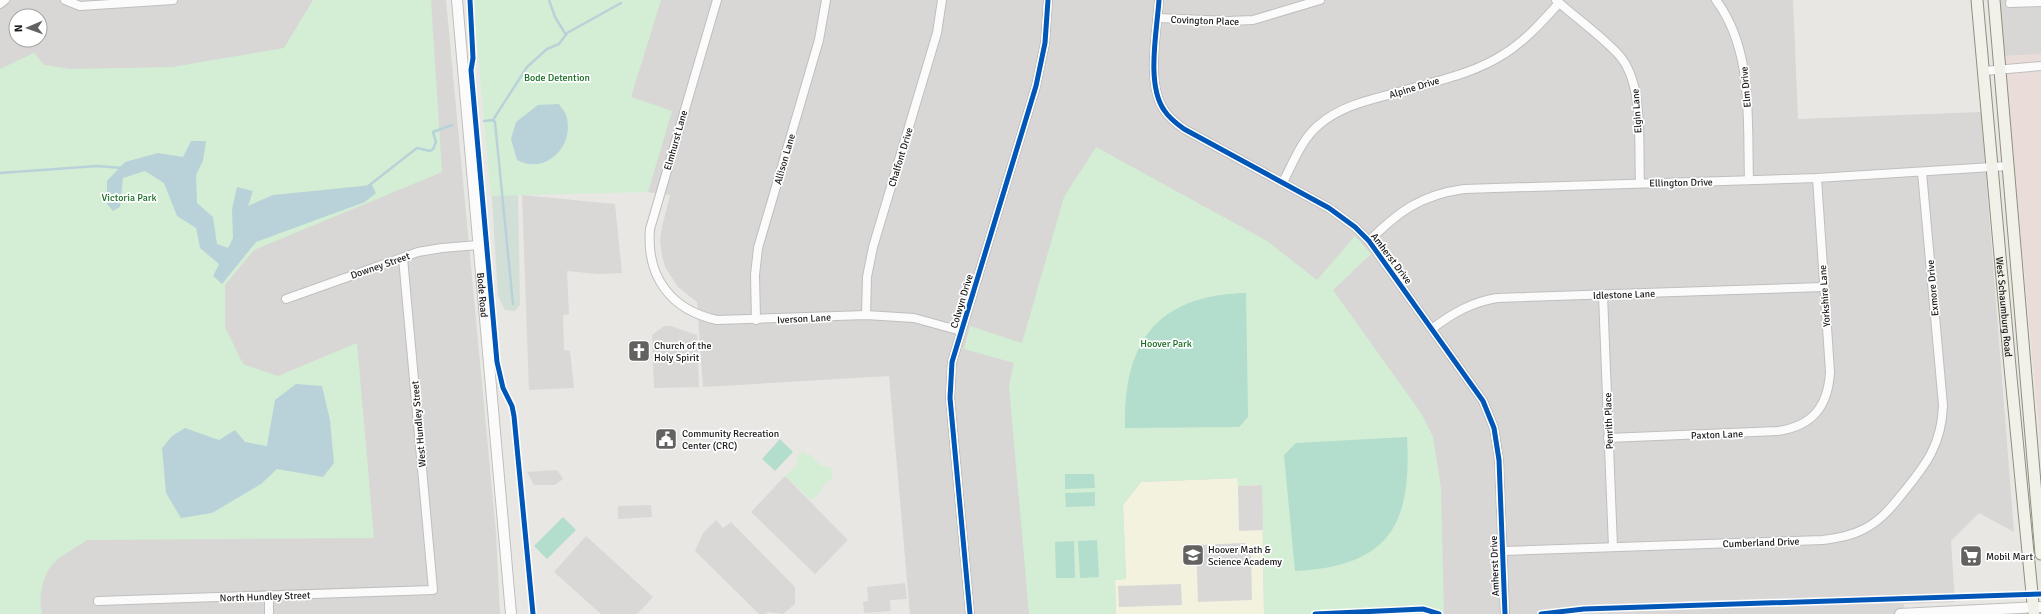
<svg xmlns="http://www.w3.org/2000/svg" width="2041" height="614" viewBox="0 0 2041 614" font-family="Signika,sans-serif">
	<style>
		.residential { fill: #d8d7d5; fill-rule: evenodd }
		.commercial { fill: #eadcd9 }
		.education { fill: #f2f2df }
		.wetland { fill: #d2dfd7 }
		.park { fill: #d3eed4 }
		.pitch { fill: #b3ddcc }
		.parking { fill: #d9d8d7 }
		.water { fill: #b9d2d9 }
		.lines { fill: none; stroke-linecap: round; stroke-linejoin: round }
		.stream { stroke: #b9d2d9; stroke-width: 2.5 }
		.minor-casing { stroke: #c0bfbe; stroke-width: 10 }
		.tertiary-casing { stroke: #c0bfbe; stroke-width: 12 }
		.secondary-casing { stroke: #8e907e; stroke-width: 13 }
		.minor { stroke: #fcfbfb; stroke-width: 8 }
		.tertiary { stroke: #fcfbfb; stroke-width: 10 }
		.secondary { stroke: #f1f1e9; stroke-width: 11 }
		.cycleway-casing { stroke: #fff; stroke-width: 8 }
		.cycleway { stroke: #0057b8; stroke-width: 5 }
		.labels { text-anchor: middle; stroke-width: 3.5; stroke-linejoin: round; paint-order: stroke }
		.street-label { font-size: 10px; fill: #1b1b1b; stroke: #fff }
		.park-label { font-size: 10px; fill: #156c20; stroke: #fff }
		.poi-label { font-size: 10px; fill: #1b1b1b; stroke: #fff; text-anchor: start }
	</style>
	<rect width="100%" height="100%" fill="#e9e7e3"/>
	<!-- residential -->
	<g class="residential">
		<path d="M 0,0 L 446,0 L 496,533 L 500,614 L 0,614 ZM 16,16 L 40,16 L 40,40 L 16,40 Z"/>
		<path d="M 474,0 L 1793,0 L 1798,119 L 1981,112 L 2014,532 L 1979,513 L 1951,541 L 1955,602 L 1904,604 L 1905,614 L 910,614 L 889,376 L 703,387 L 697,302 L 678,287 L 665,267 L 662,255 L 660,240 L 662,227 L 670,195 L 647,192 Z"/>
		<path d="M 2000,0 L 2041,0 L 2041,54 L 2004,56 Z"/>
	</g>
	<!-- commercial -->
	<path class="commercial" d="M 2041,54 L 2041,451 L 2004,56 Z"/>
	<!-- education -->
	<path class="education" d="M 1238,478 L 1238,485 L 1262,485 L 1264,614 L 1116,614 L 1115,580 L 1126,579 L 1123,505 L 1141,482 Z"/>
	<!-- wetland -->
	<path class="wetland" d="M 486,101 L 511,170 L 518,196 L 520,305 L 515,311 L 505,310 L 498,296 Z"/>
	<!-- park -->
	<g class="park">
		<path d="M 313,0 L 431,0 L 442,172 L 254,250 L 225,285 L 225,327 L 243,364 L 278,376 L 357,343 L 374,538 L 87,540 C 77,547 65,553 56,561 C 42,572 38,598 42,614 L 0,614 L 0,69 L 34,53 L 44,65 L 71,69 L 172,67 L 284,48 Z"/>
		<path d="M 473,0 L 661,0 L 631,97 L 672,111 L 648,192 L 491,196 Z"/>
		<path d="M 1096,147 L 1267,241 L 1317,280 L 1355,236 L 1371,254 L 1333,290 L 1421,413 L 1433,437 L 1441,488 L 1444,614 L 1264,614 L 1262,485 L 1238,486 L 1237,478 L 1141,482 L 1123,505 L 1126,579 L 1115,580 L 1116,614 L 1029,614 L 1009,386 L 1014,363 L 964,349 L 970,326 L 1022,343 L 1064,197 Z"/>
		<path d="M 804,451 L 806,455 L 810,454 L 820,465 L 831,468 L 833,472 L 831,479 L 823,485 L 822,490 L 811,500 L 785,476 L 798,464 L 797,456 Z"/>
	</g>
	<!-- pitch -->
	<g class="pitch">
		<path d="M 1246,293 L 1248,417 L 1239,427 L 1125,428 C 1123,342 1157,295 1246,293 Z"/>
		<path d="M 1407,437 C 1412,527 1388,566 1295,571 L 1284,455 L 1296,443 Z"/>
		<path d="M 780,439 L 793,452 L 775,471 L 762,459 Z"/>
		<path d="M 1065,474 L 1094,474 L 1095,488 L 1065,489 Z"/>
		<path d="M 1095,492 L 1095,506 L 1066,507 L 1065,493 Z"/>
		<path d="M 563,517 L 576,530 L 547,559 L 534,546 Z"/>
		<path d="M 1097,540 L 1099,577 L 1080,578 L 1078,541 Z"/>
		<path d="M 1074,541 L 1075,578 L 1056,578 L 1055,542 Z"/>
	</g>
	<!-- parking -->
	<g class="parking">
		<path d="M 522,195 L 615,204 L 622,273 L 598,274 L 567,271 L 569,314 L 563,315 L 564,350 L 570,351 L 574,388 L 529,390 Z"/>
		<path d="M 664,326 L 671,326 L 697,335 L 699,387 L 654,388 L 652,335 Z"/>
		<path d="M 557,470 L 563,479 L 555,485 L 534,485 L 527,472 Z"/>
		<path d="M 785,476 L 848,540 L 815,574 L 751,512 Z"/>
		<path d="M 1262,485 L 1263,530 L 1239,531 L 1238,486 Z"/>
		<path d="M 651,505 L 652,517 L 618,519 L 618,506 Z"/>
		<path d="M 716,520 L 723,528 L 731,522 L 795,587 L 795,604 L 783,614 L 768,612 L 766,614 L 759,614 L 695,551 L 703,533 Z"/>
		<path d="M 586,536 L 653,597 L 637,614 L 601,614 L 554,572 Z"/>
		<path d="M 1245,543 L 1251,550 L 1252,600 L 1198,602 L 1196,545 Z"/>
		<path d="M 905,583 L 907,599 L 890,600 L 891,611 L 864,613 L 863,602 L 868,601 L 867,587 Z"/>
		<path d="M 1181,584 L 1182,605 L 1119,607 L 1118,586 Z"/>
	</g>
	<!-- water -->
	<g class="water">
		<path d="M 559,104 C 561,108 565,111 566,115 C 576,145 546,176 517,160 L 511,139 L 516,122 L 538,105 Z"/>
		<path d="M 191,141 L 206,141 L 203,161 L 196,175 L 197,203 L 213,217 L 217,244 L 228,248 L 233,238 L 232,209 L 237,187 L 253,191 L 248,206 L 273,195 L 372,185 L 376,193 L 365,202 L 256,242 L 222,284 L 213,276 L 219,264 L 200,248 L 196,228 L 177,216 L 164,183 L 145,171 L 123,178 L 120,207 L 113,211 L 107,204 L 107,181 L 125,162 L 158,153 L 183,157 Z"/>
		<path d="M 296,384 L 322,386 L 330,420 L 334,463 L 323,477 L 277,469 L 261,484 L 212,513 L 181,518 L 166,493 L 162,448 L 172,436 L 185,428 L 219,440 L 235,430 L 245,442 L 267,446 L 275,400 Z"/>
	</g>
	<g class="lines">
		<!-- stream -->
		<g class="stream">
			<path d="M 549,0 L 555,17 L 566,35"/>
			<path d="M 493,120 L 527,67 L 547,49 L 559,44 L 567,33 L 621,3"/>
			<path d="M 484,121 L 493,120 L 495,122 L 513,304"/>
			<path d="M 0,173 L 97,166 L 123,168"/>
			<path d="M 367,187 L 417,148 L 430,151 L 433,149 L 436,142 L 433,132 L 452,125"/>
		</g>
		<!-- minor casing -->
		<g class="minor-casing">
			<g id="minor">
				<path d="M 65,0 L 80,6 L 173,0"/>
				<path d="M 717,0 L 650,229 C 646,277 671,310 717,320 L 866,315 L 914,318 L 961,331"/>
				<path d="M 1159,0 C 1157,31 1146,84 1164,110 C 1169,118 1177,124 1184,129 L 1329,208 L 1355,227 L 1369,241 L 1483,401 L 1494,428 L 1499,460 L 1505,614"/>
				<path d="M 1556,0 C 1576,18 1599,34 1618,54 C 1645,82 1638,146 1640,183"/>
				<path d="M 1716,0 C 1754,51 1747,120 1749,180"/>
				<path d="M 2010,3 L 2041,2"/>
				<path d="M 0,4 L 5,0"/>
				<path d="M 1158,18 L 1228,21 L 1253,20 L 1320,0"/>
				<path d="M 1984,71 L 2041,66"/>
				<path d="M 1283,182 C 1293,163 1302,138 1320,124 C 1341,106 1369,100 1395,93 C 1431,82 1472,75 1504,54 C 1525,41 1542,22 1559,3"/>
				<path d="M 1369,241 C 1399,211 1421,195 1464,189 L 1817,178 L 2008,166"/>
				<path d="M 1603,295 L 1613,547"/>
				<path d="M 286,299 L 418,252 L 442,248 L 478,245"/>
				<path d="M 866,315 L 867,277 L 873,247 L 937,33 L 942,0"/>
				<path d="M 756,320 L 755,275 L 758,248 L 819,40 L 826,0"/>
				<path d="M 1433,328 C 1453,313 1472,302 1497,298 L 1823,287"/>
				<path d="M 1608,438 L 1778,431 C 1813,426 1828,406 1830,372 L 1817,178"/>
				<path d="M 1503,551 L 1823,540 C 1837,538 1851,536 1864,529 C 1880,521 1891,508 1902,494 C 1926,465 1942,444 1943,405 L 1922,172"/>
				<path d="M 269,596 L 269,614"/>
				<path d="M 98,601 L 433,590 L 403,258"/>
				<path d="M 970,614 L 950,398 L 952,362 L 1036,86 L 1045,43 L 1048,0"/>
			</g>
		</g>
		<!-- tertiary casing -->
		<g class="tertiary-casing">
			<g id="tertiary">
				<path id="s1" d="M 457,0 L 511,614"/>
				<path d="M 1900,614 L 2041,607"/>
			</g>
		</g>
		<!-- secondary casing -->
		<g class="secondary-casing">
			<g id="secondary">
				<path id="s2" d="M 1977,0 L 2010,367 L 2034,614"/>
				<path d="M 1994,0 L 2041,554"/>
			</g>
		</g>
		<!-- minor -->
		<use href="#minor" class="minor"/>
		<!-- tertiary -->
		<use href="#tertiary" class="tertiary"/>
		<!-- secondary -->
		<use href="#secondary" class="secondary"/>
		<!-- cycleway casing -->
		<g class="cycleway-casing">
			<g id="cycleway">
				<path d="M 470,0 L 473,58 L 471,70 L 497,362 L 503,388 L 512,406 L 514,416 L 533,614"/>
				<path d="M 1159,0 C 1157,31 1146,84 1164,110 C 1169,118 1177,124 1184,129 L 1329,208 L 1355,227 L 1369,241 L 1483,401 L 1494,428 L 1499,460 L 1505,614"/>
				<path d="M 970,614 L 950,398 L 952,362 L 1036,86 L 1045,43 L 1048,0"/>
				<path d="M 1315,614 L 1423,609 L 1439,614"/>
				<path d="M 1541,614 L 1584,609 L 2041,594"/>
			</g>
		</g>
		<!-- cycleway -->
		<use href="#cycleway" class="cycleway"/>
	</g>
	<!-- icons -->
	<defs>
		<g id="church-square" transform="scale(1.15)"><rect x="-9" y="-9" width="18" height="18" rx="4" fill="#636261" stroke="#fff"/><path d="M-1.2-6h2.4v3.5h3.3v2.4h-3.3V6h-2.4V-.1h-3.3v-2.4h3.3Z" fill="#fff"/></g>
		<g id="civic-square" transform="scale(1.15)"><rect x="-9" y="-9" width="18" height="18" rx="4" fill="#636261" stroke="#fff"/><path d="M-.6-6.5H3V-4.5H.6V-3L4-1V1h2V6H-6V1h2V-1L-.6-3ZM-1.2 2.5V6h2.4V2.5Z" fill="#fff"/></g>
		<g id="school-square" transform="scale(1.15)"><rect x="-9" y="-9" width="18" height="18" rx="4" fill="#636261" stroke="#fff"/><path d="M0-5L7-2L0 1L-7-2ZM-4 1L0 2.5L4 1V4Q0 6-4 4Z" fill="#fff"/></g>
		<g id="supermarket-square" transform="scale(1.15)"><rect x="-9" y="-9" width="18" height="18" rx="4" fill="#636261" stroke="#fff"/><path d="M-6-5.5h2.5l.6 2H6L4.5 2H-2.5L-4.4-4H-6ZM-1.5 3.2a1.3 1.3 0 1 0 .1 0ZM3 3.2a1.3 1.3 0 1 0 .1 0Z" fill="#fff"/></g>
	</defs>
	<g fill-rule="evenodd">
		<use href="#church-square" x="639" y="351"/>
		<use href="#civic-square" x="666" y="439"/>
		<use href="#school-square" x="1193" y="555"/>
		<use href="#supermarket-square" x="1971" y="556"/>
	</g>
	<g class="labels">
		<!-- street labels -->
		<g class="street-label">
			<text transform="translate(1205 20) rotate(2)" y="4">Covington Place</text>
			<text transform="translate(1414 87) rotate(-17)" y="4">Alpine Drive</text>
			<text transform="translate(1745 87) rotate(-95)" y="4">Elm Drive</text>
			<text transform="translate(1636 111) rotate(-94)" y="4">Elgin Lane</text>
			<text transform="translate(675 140) rotate(-74)" y="4">Elmhurst Lane</text>
			<text transform="translate(900 157) rotate(-73)" y="4">Chalfont Drive</text>
			<text transform="translate(784 159) rotate(-74)" y="4">Allison Lane</text>
			<text transform="translate(1681 182) rotate(-1)" y="4">Ellington Drive</text>
			<text transform="translate(1392 258) rotate(53)" y="4">Amherst Drive</text>
			<text transform="translate(380 265) rotate(-19)" y="4">Downey Street</text>
			<text transform="translate(1932 288) rotate(-95)" y="4">Exmore Drive</text>
			<text transform="translate(1624 294) rotate(-2)" y="4">Idlestone Lane</text>
			<text dy="4" stroke="none"><textPath href="#s1" startOffset="296">Bode Road</textPath></text>
			<text transform="translate(1824 296) rotate(-94)" y="4">Yorkshire Lane</text>
			<text transform="translate(961 301) rotate(-73)" y="4">Colwyn Drive</text>
			<text dy="4" stroke="none"><textPath href="#s2" startOffset="308">West Schaumburg Road</textPath></text>
			<text transform="translate(804 318) rotate(-3)" y="4">Iverson Lane</text>
			<text transform="translate(1608 421) rotate(-92)" y="4">Penrith Place</text>
			<text transform="translate(418 424) rotate(-95)" y="4">West Hundley Street</text>
			<text transform="translate(1717 434) rotate(-2)" y="4">Paxton Lane</text>
			<text transform="translate(1761 542) rotate(-2)" y="4">Cumberland Drive</text>
			<text transform="translate(1494 566) rotate(-92)" y="4">Amherst Drive</text>
			<text transform="translate(265 596) rotate(-2)" y="4">North Hundley Street</text>
		</g>
		<!-- park labels -->
		<g class="park-label">
			<text x="557" y="81">Bode Detention</text>
			<text x="129" y="201">Victoria Park</text>
			<text x="1166" y="347">Hoover Park</text>
		</g>
		<!-- poi labels -->
		<g class="poi-label">
			<text x="654" y="349">Church of the<tspan x="654" dy="12">Holy Spirit</tspan></text>
			<text x="682" y="437">Community Recreation<tspan x="682" dy="12">Center (CRC)</tspan></text>
			<text x="1208" y="553">Hoover Math &amp;<tspan x="1208" dy="12">Science Academy</tspan></text>
			<text x="1986" y="560">Mobil Mart</text>
		</g>
	</g>
	<!-- north arrow -->
	<g transform="translate(28 28) rotate(268)"><circle r="19" fill="#ffffff" stroke="#a4a4a4"/>
	<path d="M0-3L7 15L0 10L-7 15Z" fill="#636261"/>
	<text y="-6" font-size="11" font-weight="bold" text-anchor="middle" fill="#1b1b1b">N</text>
	</g>
</svg>
